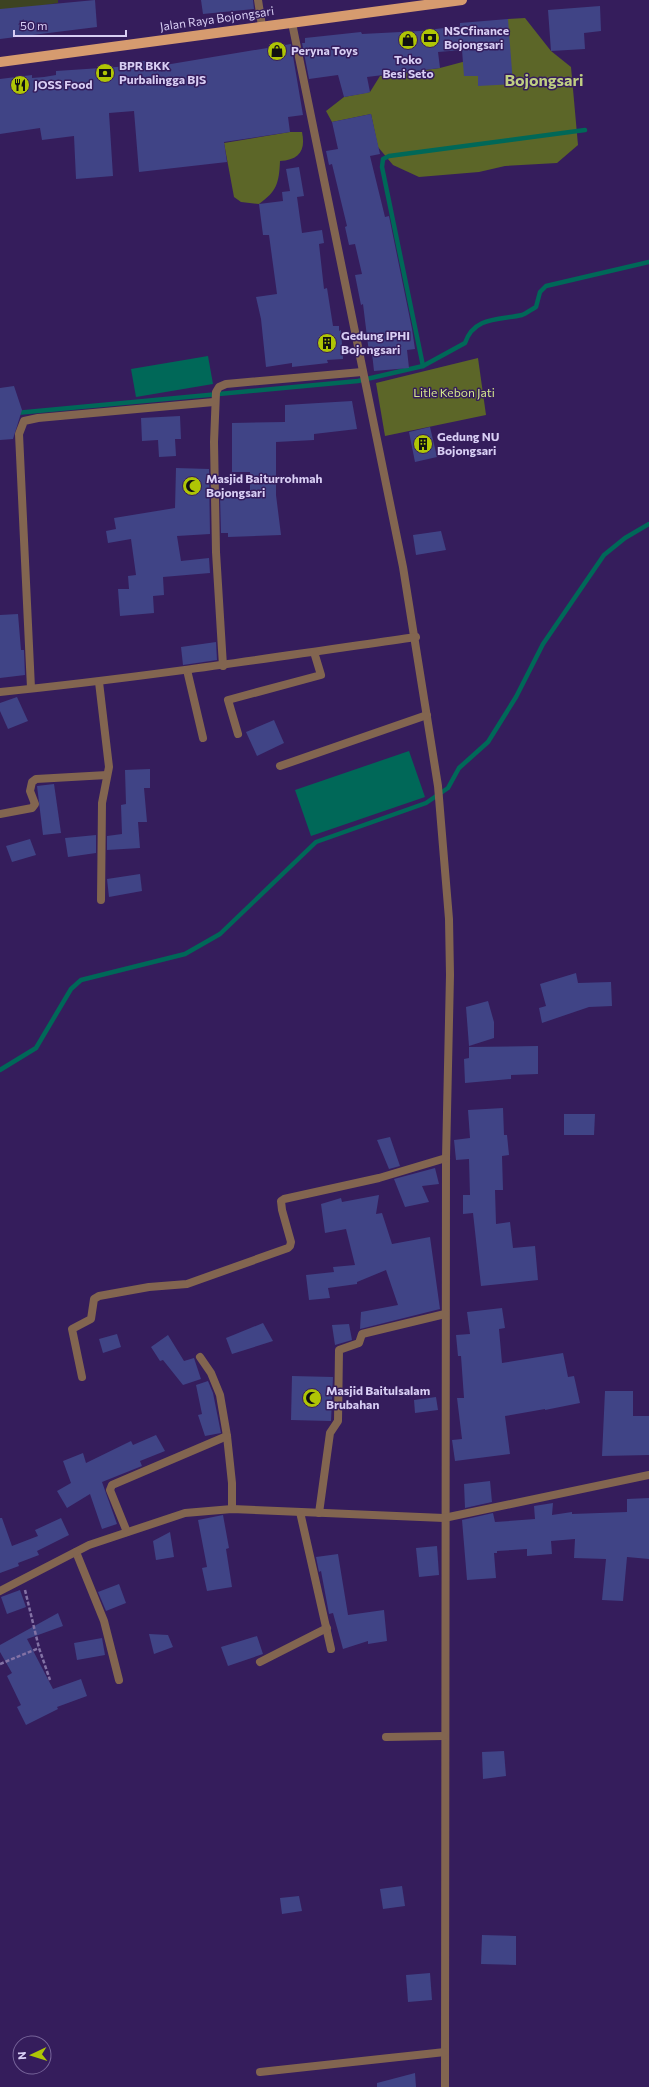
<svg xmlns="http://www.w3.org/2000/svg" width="649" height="2087" viewBox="0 0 649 2087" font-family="Commissioner,sans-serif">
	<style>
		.green { fill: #3d4322 }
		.forest { fill: #5c6628 }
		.water { fill: #006858 }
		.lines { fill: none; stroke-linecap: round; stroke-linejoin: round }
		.stream { stroke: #006858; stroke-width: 4.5 }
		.building { fill: #404486 }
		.path { stroke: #8372a5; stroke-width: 2.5; stroke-dasharray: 4 2; stroke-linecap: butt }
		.minor { stroke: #826550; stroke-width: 8 }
		.tertiary { stroke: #826550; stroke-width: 8 }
		.primary { stroke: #d69b6f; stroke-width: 10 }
		.labels { text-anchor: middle; stroke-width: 3; stroke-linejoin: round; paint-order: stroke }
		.street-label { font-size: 12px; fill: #d8cef4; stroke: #351d5c }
		.poi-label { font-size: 12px; font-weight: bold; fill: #d8cef4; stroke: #351d5c; text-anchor: start }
		.park-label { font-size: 12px; fill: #d5e68c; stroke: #351d5c }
		.district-label { font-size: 16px; font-weight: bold; fill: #c0cf83; stroke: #351d5c }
	</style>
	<rect width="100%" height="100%" fill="#351d5c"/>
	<!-- green -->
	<path class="green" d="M 0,0 L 58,0 L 58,3 L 0,12 Z"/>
	<!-- forest -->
	<g class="forest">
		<path d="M 525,18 L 551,51 L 571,67 L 578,145 L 557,163 L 505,166 L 479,172 L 419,177 L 393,165 L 378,147 L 371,114 L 332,122 L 326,111 L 344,97 L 370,92 L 380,76 L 440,68 L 500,52 L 508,19 Z"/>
		<path d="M 290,132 L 302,132 C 306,151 299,160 280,161 C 279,183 277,191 259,204 L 241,202 L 234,197 L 224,143 Z"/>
		<path d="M 478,358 L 486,415 L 385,436 L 376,383 Z"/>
	</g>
	<!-- water -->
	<g class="water">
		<path d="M 208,356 L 213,384 L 136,397 L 131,369 Z"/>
		<path d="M 409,751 L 425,797 L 311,836 L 295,790 Z"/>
	</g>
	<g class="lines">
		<!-- stream -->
		<g class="stream">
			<path d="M 423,366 L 382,167 L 383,159 L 389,156 L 585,130"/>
			<path d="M 16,413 L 358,381 L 423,366 L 465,343 C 474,316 500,320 522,315 C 527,313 532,309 536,307 L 540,292 L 546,286 L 649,262"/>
			<path d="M 0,1070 L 36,1048 L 71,989 L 81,980 L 185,954 L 220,934 L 316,842 L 426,803 L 448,788 L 459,768 L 488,742 L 516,697 L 543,644 L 604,555 L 625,538 L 649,524"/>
		</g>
	</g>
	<!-- building -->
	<g class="building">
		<path d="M 95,0 L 97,27 L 0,39 L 0,9 Z"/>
		<path d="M 201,0 L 253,0 L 254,9 L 203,14 Z"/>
		<path d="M 600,6 L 601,31 L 584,33 L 585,49 L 551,51 L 548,10 Z"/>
		<path d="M 508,19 L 513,84 L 478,86 L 478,76 L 464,76 L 462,50 L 438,52 L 440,68 L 367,77 L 370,92 L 367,93 L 344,97 L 338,75 L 309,79 L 302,43 L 305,43 L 305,38 L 361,32 L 362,34 L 420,31 L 460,26 L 460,23 Z"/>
		<path d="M 291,44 L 303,115 L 288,117 L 290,132 L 224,142 L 227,162 L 139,172 L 134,111 L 109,113 L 113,176 L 76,179 L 74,136 L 42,140 L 40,128 L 0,134 L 0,79 L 32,75 L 32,78 L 44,77 L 56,75 L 56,71 L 131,66 L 131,62 L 146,61 L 146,67 L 159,66 Z"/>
		<path d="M 371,114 L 380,154 L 370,156 L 385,217 L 389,216 L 412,329 L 415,349 L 407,350 L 409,368 L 374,371 L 372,353 L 369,353 L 363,304 L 361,305 L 355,275 L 362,274 L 355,244 L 349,245 L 345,227 L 347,226 L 332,164 L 329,165 L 326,151 L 338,149 L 332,122 Z"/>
		<path d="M 299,167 L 304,196 L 297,197 L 302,233 L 322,230 L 324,243 L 319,244 L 324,289 L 327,288 L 333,326 L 339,326 L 339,331 L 341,330 L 343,359 L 327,360 L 328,363 L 292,367 L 292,363 L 266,367 L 261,319 L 256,297 L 277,294 L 269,235 L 263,235 L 259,204 L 283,201 L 282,192 L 290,191 L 286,169 Z"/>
		<path d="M 14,386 L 22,410 L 13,439 L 0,440 L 0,388 Z"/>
		<path d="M 352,401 L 357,429 L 314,434 L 314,440 L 276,442 L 276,495 L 281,535 L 228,537 L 228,533 L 221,533 L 220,496 L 250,495 L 250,472 L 232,472 L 232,423 L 285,422 L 285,405 Z"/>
		<path d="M 180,416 L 181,439 L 175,439 L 176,456 L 159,457 L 158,440 L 142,441 L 141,418 Z"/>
		<path d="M 430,427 L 437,457 L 415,462 L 409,432 Z"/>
		<path d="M 176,468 L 209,469 L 210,534 L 177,536 L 181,561 L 209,558 L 210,573 L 163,577 L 164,595 L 153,596 L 154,613 L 120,616 L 118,589 L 129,589 L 128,576 L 136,575 L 131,539 L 108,543 L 106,531 L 116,529 L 114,518 L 175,508 Z"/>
		<path d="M 441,531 L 446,550 L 416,555 L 413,535 Z"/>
		<path d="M 18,614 L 21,650 L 24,650 L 25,675 L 0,678 L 0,615 Z"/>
		<path d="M 216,642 L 217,660 L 183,665 L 181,647 Z"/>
		<path d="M 17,697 L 28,721 L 8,729 L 0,711 L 0,703 Z"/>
		<path d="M 274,720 L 284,743 L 257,756 L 246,732 Z"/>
		<path d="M 150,769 L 150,788 L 144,788 L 147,822 L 138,822 L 140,848 L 107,850 L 107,836 L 122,834 L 121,805 L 126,804 L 125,770 Z"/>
		<path d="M 54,784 L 61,833 L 43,835 L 37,786 Z"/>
		<path d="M 96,835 L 96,853 L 68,857 L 65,838 Z"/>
		<path d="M 30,839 L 36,855 L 12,862 L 6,846 Z"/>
		<path d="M 140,874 L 142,891 L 109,897 L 107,879 Z"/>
		<path d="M 576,973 L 578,983 L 611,982 L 612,1006 L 589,1007 L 542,1023 L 539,1008 L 546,1006 L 540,984 Z"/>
		<path d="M 488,1001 L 494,1022 L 494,1038 L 469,1046 L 466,1007 Z"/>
		<path d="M 538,1046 L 538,1074 L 511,1075 L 511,1079 L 465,1083 L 464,1059 L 469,1058 L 469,1047 Z"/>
		<path d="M 503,1108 L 504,1135 L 507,1135 L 509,1155 L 502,1156 L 503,1190 L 495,1190 L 496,1224 L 510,1222 L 513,1248 L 535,1246 L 538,1280 L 481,1286 L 473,1213 L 463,1214 L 463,1195 L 470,1195 L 469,1159 L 456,1160 L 454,1140 L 470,1138 L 468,1110 Z"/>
		<path d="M 564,1114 L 595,1114 L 594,1135 L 564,1135 Z"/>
		<path d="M 390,1137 L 400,1166 L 389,1169 L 377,1140 Z"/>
		<path d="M 435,1168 L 439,1184 L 422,1186 L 429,1202 L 405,1207 L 394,1179 Z"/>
		<path d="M 379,1195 L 376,1214 L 382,1213 L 392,1244 L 430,1237 L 440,1309 L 360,1329 L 361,1312 L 398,1305 L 386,1270 L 357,1282 L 357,1284 L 328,1288 L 330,1298 L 309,1300 L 306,1275 L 334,1272 L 333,1267 L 355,1265 L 346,1229 L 325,1233 L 321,1204 L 341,1198 L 342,1202 Z"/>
		<path d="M 502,1308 L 505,1328 L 499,1329 L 502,1363 L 563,1353 L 568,1377 L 574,1376 L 580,1403 L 545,1410 L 545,1409 L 505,1416 L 510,1454 L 455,1461 L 452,1440 L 462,1439 L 457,1398 L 464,1398 L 461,1356 L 458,1356 L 456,1335 L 470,1334 L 467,1312 Z"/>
		<path d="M 263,1323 L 273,1341 L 232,1354 L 226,1338 Z"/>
		<path d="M 349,1324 L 352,1340 L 335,1345 L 332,1325 Z"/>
		<path d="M 117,1334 L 121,1347 L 103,1353 L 99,1339 Z"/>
		<path d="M 168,1335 L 184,1361 L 194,1358 L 201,1379 L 183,1385 L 163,1360 L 160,1361 L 151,1347 Z"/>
		<path d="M 292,1376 L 333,1377 L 331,1421 L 291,1420 Z"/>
		<path d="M 208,1381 L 213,1393 L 221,1433 L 205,1436 L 198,1415 L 202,1414 L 196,1385 Z"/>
		<path d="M 605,1391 L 633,1391 L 633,1416 L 649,1416 L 649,1455 L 602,1456 Z"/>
		<path d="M 436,1397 L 438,1410 L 415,1413 L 414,1400 Z"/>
		<path d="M 156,1435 L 165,1451 L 140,1461 L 142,1466 L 102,1482 L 117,1524 L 102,1529 L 90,1494 L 67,1508 L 57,1491 L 71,1483 L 63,1461 L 83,1453 L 86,1463 L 131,1441 L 133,1445 Z"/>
		<path d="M 490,1481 L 492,1502 L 465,1508 L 464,1484 Z"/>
		<path d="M 649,1498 L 649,1559 L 627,1557 L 623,1601 L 602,1600 L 606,1559 L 574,1558 L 575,1539 L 551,1541 L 552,1554 L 527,1556 L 527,1549 L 497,1551 L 497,1553 L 494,1553 L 496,1578 L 467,1580 L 462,1520 L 493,1513 L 495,1522 L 535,1519 L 534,1506 L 553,1503 L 552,1515 L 572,1512 L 572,1514 L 627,1512 L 627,1499 Z"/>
		<path d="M 223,1515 L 229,1548 L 226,1549 L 232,1587 L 207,1591 L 202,1568 L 207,1567 L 198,1520 Z"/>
		<path d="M 0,1518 L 2,1518 L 12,1546 L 38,1536 L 35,1530 L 61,1518 L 69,1535 L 37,1551 L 39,1555 L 18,1563 L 19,1566 L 0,1573 Z"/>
		<path d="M 170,1532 L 174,1557 L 156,1560 L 153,1541 Z"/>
		<path d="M 437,1546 L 439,1575 L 419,1577 L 416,1548 Z"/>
		<path d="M 338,1554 L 348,1615 L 384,1610 L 387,1641 L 368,1644 L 368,1641 L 343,1649 L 333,1613 L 329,1614 L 321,1571 L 319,1572 L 316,1557 Z"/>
		<path d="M 119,1584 L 126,1603 L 106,1611 L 98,1592 Z"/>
		<path d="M 20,1590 L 26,1607 L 7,1614 L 1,1597 Z"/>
		<path d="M 58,1613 L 63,1626 L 27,1639 L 53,1689 L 81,1679 L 87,1696 L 57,1707 L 58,1709 L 26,1725 L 17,1707 L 21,1705 L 7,1676 L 12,1673 L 0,1652 L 0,1645 Z"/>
		<path d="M 149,1634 L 168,1635 L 173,1647 L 154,1654 Z"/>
		<path d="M 257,1636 L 263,1654 L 228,1666 L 221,1647 Z"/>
		<path d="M 102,1638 L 105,1655 L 77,1660 L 74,1643 Z"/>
		<path d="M 504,1751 L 506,1776 L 483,1779 L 482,1752 Z"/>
		<path d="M 402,1886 L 405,1906 L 383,1909 L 380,1889 Z"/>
		<path d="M 299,1896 L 302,1911 L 282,1914 L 280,1898 Z"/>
		<path d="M 482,1935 L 516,1936 L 516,1965 L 481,1964 Z"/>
		<path d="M 430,1973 L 432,2000 L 408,2002 L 406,1975 Z"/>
		<path d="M 415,2073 L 416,2087 L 377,2087 L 377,2083 Z"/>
	</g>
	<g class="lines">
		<!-- path -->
		<g class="path">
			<path d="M 25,1590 L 39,1648 L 50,1680"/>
			<path d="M 0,1664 L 39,1648"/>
		</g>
		<!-- minor -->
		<g class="minor">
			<path d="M 292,23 L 403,567 L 438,786 L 449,919 L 450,975 L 446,1158 L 445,2087"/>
			<path d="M 223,666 L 216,552 L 214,442 L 216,392 L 219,387 L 226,384 L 362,372"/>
			<path d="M 187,670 L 203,738"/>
			<path d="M 99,682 L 109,767 L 102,803 L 101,900"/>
			<path d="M 31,688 L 19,434 L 24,421 L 38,418 L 214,402"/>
			<path d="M 0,692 C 139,678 277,657 416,637"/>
			<path d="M 238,734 L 228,700 L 321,675 L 314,652"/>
			<path d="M 280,766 L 427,715"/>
			<path d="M 0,814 L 32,808 L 35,804 L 30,791 L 32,782 L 36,779 L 107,775"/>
			<path d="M 200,1357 L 211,1373 L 220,1395 L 227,1436 L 232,1483 L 232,1509"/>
			<path d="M 82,1377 L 72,1329 L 91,1319 L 94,1299 L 99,1296 L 149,1287 L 187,1284 L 288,1248 L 290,1246 L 291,1242 L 282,1210 L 281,1201 L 284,1199 L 379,1178 L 446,1158"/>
			<path d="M 300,1512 L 331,1649"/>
			<path d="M 319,1513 L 330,1433 L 338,1421 L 339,1350 L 359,1343 L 362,1334 L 445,1314"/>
			<path d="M 127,1532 L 110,1490 L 112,1485 L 227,1436"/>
			<path d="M 76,1552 L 104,1621 L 119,1680"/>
			<path d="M 0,1591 L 89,1545 L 185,1513 L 232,1509 L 444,1518 L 649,1475"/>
			<path d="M 260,1662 L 327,1628"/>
			<path d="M 386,1737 L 444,1736"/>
			<path d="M 260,2072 L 445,2052"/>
		</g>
		<!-- tertiary -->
		<path class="tertiary" d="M 258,0 L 262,26"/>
		<!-- primary -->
		<path class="primary" d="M 0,62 L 462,0"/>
	</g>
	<!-- icons -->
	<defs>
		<g id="bank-disc" transform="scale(1)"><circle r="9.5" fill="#afc505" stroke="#351d5c"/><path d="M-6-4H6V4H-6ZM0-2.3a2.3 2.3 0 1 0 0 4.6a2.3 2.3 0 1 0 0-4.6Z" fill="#111"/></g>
		<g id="shop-disc" transform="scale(1)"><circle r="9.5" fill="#afc505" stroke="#351d5c"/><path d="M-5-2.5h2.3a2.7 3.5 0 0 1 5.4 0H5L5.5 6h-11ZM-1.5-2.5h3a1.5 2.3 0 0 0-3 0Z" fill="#111"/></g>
		<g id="restaurant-disc" transform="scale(1)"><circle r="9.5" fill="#afc505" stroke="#351d5c"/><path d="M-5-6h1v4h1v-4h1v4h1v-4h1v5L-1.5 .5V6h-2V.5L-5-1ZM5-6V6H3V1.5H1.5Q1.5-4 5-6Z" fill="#111"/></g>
		<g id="building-disc" transform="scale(1)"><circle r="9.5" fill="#afc505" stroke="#351d5c"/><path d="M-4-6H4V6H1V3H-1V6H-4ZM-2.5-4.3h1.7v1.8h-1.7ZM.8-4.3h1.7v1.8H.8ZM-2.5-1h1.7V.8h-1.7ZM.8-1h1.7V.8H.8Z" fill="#111"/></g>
		<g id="mosque-disc" transform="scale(1)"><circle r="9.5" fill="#afc505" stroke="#351d5c"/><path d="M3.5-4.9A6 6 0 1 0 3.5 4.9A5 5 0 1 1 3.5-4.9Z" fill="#111"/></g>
	</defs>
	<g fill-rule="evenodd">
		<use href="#bank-disc" x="430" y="38"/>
		<use href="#shop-disc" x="408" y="40"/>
		<use href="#shop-disc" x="277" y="51"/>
		<use href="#bank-disc" x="105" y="73"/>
		<use href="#restaurant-disc" x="20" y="85"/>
		<use href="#building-disc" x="327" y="343"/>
		<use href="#building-disc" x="423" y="444"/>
		<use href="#mosque-disc" x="192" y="486"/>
		<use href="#mosque-disc" x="312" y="1398"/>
	</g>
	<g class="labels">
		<!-- street labels -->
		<g class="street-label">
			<text transform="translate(217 19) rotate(-8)" y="4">Jalan Raya Bojongsari</text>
		</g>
		<!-- poi labels -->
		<g class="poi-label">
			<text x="444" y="35">NSCfinance<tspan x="444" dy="14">Bojongsari</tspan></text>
			<text x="291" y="55">Peryna Toys</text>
			<text x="408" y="64" text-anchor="middle">Toko<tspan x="408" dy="14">Besi Seto</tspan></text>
			<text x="119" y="70">BPR BKK<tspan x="119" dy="14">Purbalingga BJS</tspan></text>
			<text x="34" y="89">JOSS Food</text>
			<text x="341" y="340">Gedung IPHI<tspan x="341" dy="14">Bojongsari</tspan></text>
			<text x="437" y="441">Gedung NU<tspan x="437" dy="14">Bojongsari</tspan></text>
			<text x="206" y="483">Masjid Baiturrohmah<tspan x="206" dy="14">Bojongsari</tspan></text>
			<text x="326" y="1395">Masjid Baitulsalam<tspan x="326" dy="14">Brubahan</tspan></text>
		</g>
		<!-- park labels -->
		<g class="park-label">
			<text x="454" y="397">Litle Kebon Jati</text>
		</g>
		<!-- district labels -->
		<g class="district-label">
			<text x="544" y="86">Bojongsari</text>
		</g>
	</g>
	<!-- north arrow -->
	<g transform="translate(32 2055) rotate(266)"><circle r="19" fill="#351d5c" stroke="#766499"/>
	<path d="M0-3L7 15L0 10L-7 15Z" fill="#afc505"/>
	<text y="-6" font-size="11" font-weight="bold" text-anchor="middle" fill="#d8cef4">N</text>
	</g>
	<!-- scale -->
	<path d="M14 30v6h112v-6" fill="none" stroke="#d8cef4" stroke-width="2"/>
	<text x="20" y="30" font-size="12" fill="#d8cef4" stroke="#351d5c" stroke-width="3" paint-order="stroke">50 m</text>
</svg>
